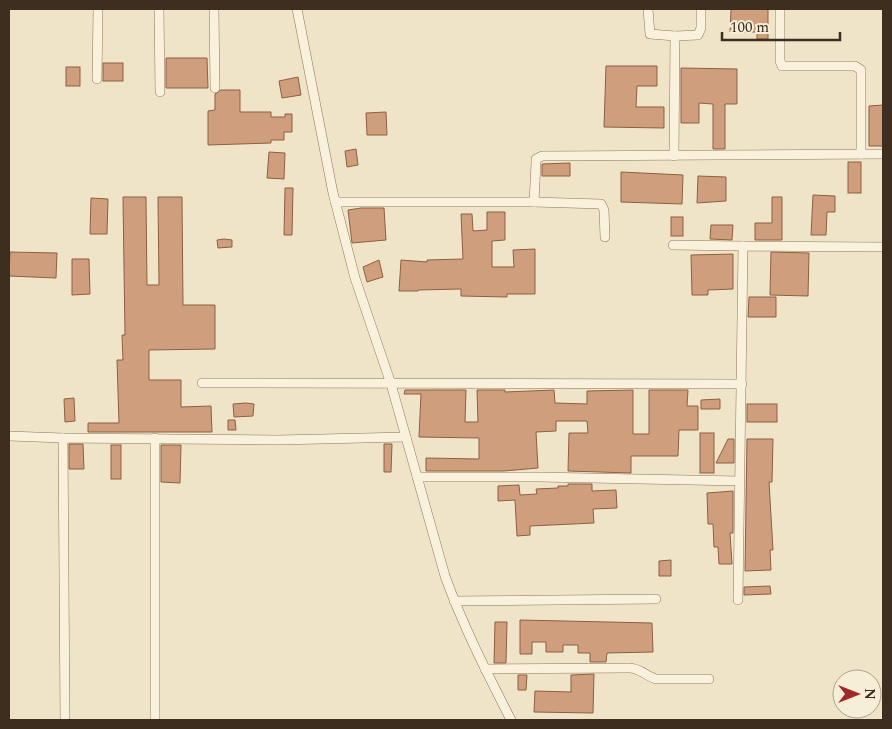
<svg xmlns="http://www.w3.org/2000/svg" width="892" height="729" viewBox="0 0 892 729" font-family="Spectral,serif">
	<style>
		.building { fill: #cf9f7d; stroke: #8d5f41 }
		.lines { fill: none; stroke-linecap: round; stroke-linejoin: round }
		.minor-casing { stroke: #8d765c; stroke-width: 10 }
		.minor { stroke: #faf1dc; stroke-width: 9 }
	</style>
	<rect width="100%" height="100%" fill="#f0e4c8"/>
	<!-- building -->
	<g class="building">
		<path d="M 731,9 L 768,9 L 768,39 L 757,39 L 757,32 L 730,32 Z"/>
		<path d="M 166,58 L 207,58 L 208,88 L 166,88 Z"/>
		<rect x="103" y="63" width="20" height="18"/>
		<path d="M 606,66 L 657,66 L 657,86 L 637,86 L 636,107 L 664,107 L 664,128 L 604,127 Z"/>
		<rect x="66" y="67" width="14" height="19"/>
		<path d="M 681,68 L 737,69 L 737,104 L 725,104 L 725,149 L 713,149 L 713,104 L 699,103 L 699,123 L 681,123 Z"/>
		<path d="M 298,77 L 301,95 L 282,98 L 279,81 Z"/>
		<path d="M 221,90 L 240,90 L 240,112 L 271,112 L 271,117 L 285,117 L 285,114 L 292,114 L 292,132 L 284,132 L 284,140 L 271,140 L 271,143 L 208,145 L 208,111 L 215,110 L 215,94 Z"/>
		<path d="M 883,105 L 883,146 L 869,146 L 869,106 Z"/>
		<path d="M 386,112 L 387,135 L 367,135 L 366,113 Z"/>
		<path d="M 356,149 L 358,165 L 347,167 L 345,151 Z"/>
		<path d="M 269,152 L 285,153 L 284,179 L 267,178 Z"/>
		<rect x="848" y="162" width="13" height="31"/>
		<path d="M 570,163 L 570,176 L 542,176 L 542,164 Z"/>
		<path d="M 621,172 L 683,175 L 682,204 L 621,202 Z"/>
		<path d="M 698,176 L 726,177 L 726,201 L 697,203 Z"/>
		<path d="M 285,188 L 293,188 L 292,235 L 284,235 Z"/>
		<path d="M 813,195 L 835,196 L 835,212 L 827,212 L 826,235 L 811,235 Z"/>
		<path d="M 123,197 L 146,197 L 147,285 L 159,285 L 158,197 L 182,197 L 183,305 L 215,305 L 215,349 L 149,350 L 149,380 L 181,380 L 181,407 L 211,406 L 212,432 L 88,432 L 88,423 L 119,423 L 117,360 L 123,360 L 122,335 L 125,335 Z"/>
		<path d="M 772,197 L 782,197 L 782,240 L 755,240 L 755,223 L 772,223 Z"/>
		<path d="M 91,198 L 108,199 L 107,234 L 90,234 Z"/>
		<path d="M 361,208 L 384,208 L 386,240 L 352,243 L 348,210 Z"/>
		<path d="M 487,212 L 505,212 L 505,240 L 492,241 L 492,267 L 514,267 L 513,250 L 535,249 L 535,294 L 507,294 L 507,297 L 461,296 L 461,289 L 418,290 L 418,291 L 399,291 L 401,260 L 427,262 L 427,260 L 463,259 L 461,214 L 472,214 L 473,231 L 487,230 Z"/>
		<rect x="671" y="217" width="12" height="19"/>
		<path d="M 711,225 L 733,225 L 732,240 L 710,239 Z"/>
		<path d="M 224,239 L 232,240 L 232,247 L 218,248 L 217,240 Z"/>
		<path d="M 10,252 L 57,253 L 56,278 L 9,276 Z"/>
		<path d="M 771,252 L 809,253 L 808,296 L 770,295 Z"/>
		<path d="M 733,254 L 733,289 L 708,290 L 708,295 L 692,295 L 691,255 Z"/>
		<path d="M 72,259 L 89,259 L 90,294 L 72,295 Z"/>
		<path d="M 379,260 L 383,277 L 367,282 L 363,267 Z"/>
		<path d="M 749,297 L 776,297 L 776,317 L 748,317 Z"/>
		<path d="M 405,390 L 466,390 L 465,422 L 478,422 L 477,390 L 505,390 L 505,392 L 554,390 L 555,403 L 587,404 L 587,391 L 633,390 L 633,434 L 649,434 L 649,390 L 688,390 L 687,406 L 698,406 L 698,430 L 679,430 L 678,456 L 631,456 L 631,473 L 568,471 L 569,433 L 588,433 L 587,421 L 556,421 L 556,431 L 536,432 L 538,468 L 504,471 L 426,471 L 426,458 L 479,459 L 479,438 L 419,437 L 421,394 L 404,394 Z"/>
		<path d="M 74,398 L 75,421 L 65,422 L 64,399 Z"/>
		<path d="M 720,399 L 720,409 L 701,409 L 701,400 Z"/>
		<path d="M 246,403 L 254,404 L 253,416 L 234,417 L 233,404 Z"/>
		<rect x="747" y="404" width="30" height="18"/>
		<path d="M 228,420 L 235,420 L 236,430 L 228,430 Z"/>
		<rect x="700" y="433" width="14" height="40"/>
		<path d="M 728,439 L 734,439 L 734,463 L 716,463 Z"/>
		<path d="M 747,439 L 773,439 L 772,482 L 769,482 L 773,550 L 770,550 L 771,570 L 745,571 Z"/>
		<path d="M 69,444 L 83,444 L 84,469 L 69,469 Z"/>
		<path d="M 384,444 L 392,444 L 391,472 L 384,472 Z"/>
		<rect x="111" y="445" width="10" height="34"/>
		<path d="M 161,445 L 181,445 L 180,483 L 161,482 Z"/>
		<path d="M 568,484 L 592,484 L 592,491 L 616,490 L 617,508 L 593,509 L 594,523 L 530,526 L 530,535 L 517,536 L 515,500 L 498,501 L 498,486 L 519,485 L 520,495 L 537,494 L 536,489 L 558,488 L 558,486 L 568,486 Z"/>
		<path d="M 733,491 L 733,533 L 730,533 L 732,564 L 719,564 L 718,547 L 714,547 L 713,524 L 708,524 L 707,493 Z"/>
		<path d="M 671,560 L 671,576 L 659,576 L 659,561 Z"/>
		<path d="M 770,586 L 771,594 L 744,595 L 744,587 Z"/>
		<path d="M 520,620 L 652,623 L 653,652 L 607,653 L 606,662 L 590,662 L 590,653 L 578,653 L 578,645 L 563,645 L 563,652 L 546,652 L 546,642 L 532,642 L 532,654 L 520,654 Z"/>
		<path d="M 495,622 L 507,622 L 506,663 L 494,663 Z"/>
		<path d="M 594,674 L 593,713 L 534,712 L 535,691 L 571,692 L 571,675 Z"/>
		<path d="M 518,675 L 527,675 L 526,690 L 518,690 Z"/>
	</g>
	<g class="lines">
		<!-- minor casing -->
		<g class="minor-casing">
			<g id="minor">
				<path d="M 159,9 L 160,92"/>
				<path d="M 214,9 L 215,88"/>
				<path d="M 297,9 L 333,193 L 355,278 L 391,384 L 445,576 C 463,626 487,673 511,720"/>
				<path d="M 648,9 L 650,34 L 675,36"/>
				<path d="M 780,9 L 780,61 L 782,66 L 855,66 L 861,70 L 861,154"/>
				<path d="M 97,79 L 98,9"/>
				<path d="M 674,156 L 675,36 L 698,35 L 701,28 L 701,9"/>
				<path d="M 335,202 L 534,202 L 536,163 L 536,159 L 542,156 L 883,154"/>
				<path d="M 534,202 L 601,204 L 604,210 L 605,237"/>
				<path d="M 673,245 L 743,246"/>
				<path d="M 202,383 L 742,384"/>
				<path d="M 9,436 L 63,438"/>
				<path d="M 155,438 L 155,720"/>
				<path d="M 417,477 L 539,477 L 739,481"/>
				<path d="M 738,600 L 743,246 L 883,247"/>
				<path d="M 454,601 L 656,599"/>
				<path d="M 485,669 L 629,668 C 640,668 646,676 656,679 L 709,679"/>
				<path d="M 65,720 L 63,438 L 278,440 L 406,437"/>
			</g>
		</g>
		<!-- minor -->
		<use href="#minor" class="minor"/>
	</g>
	<!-- border -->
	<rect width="892" height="729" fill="none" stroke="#3d2e20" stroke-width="20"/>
	<!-- north arrow -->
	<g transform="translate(857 694) rotate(90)"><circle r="24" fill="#f7eed8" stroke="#ada18e"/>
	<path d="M0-4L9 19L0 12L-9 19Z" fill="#9e2a2b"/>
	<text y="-8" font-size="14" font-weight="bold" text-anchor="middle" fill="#3d2e20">N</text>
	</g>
	<!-- scale -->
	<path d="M722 32v8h118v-8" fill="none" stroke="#3d2e20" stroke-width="2.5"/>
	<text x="730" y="32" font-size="15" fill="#3d2e20" stroke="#f7eed8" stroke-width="4" paint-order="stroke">100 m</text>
</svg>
